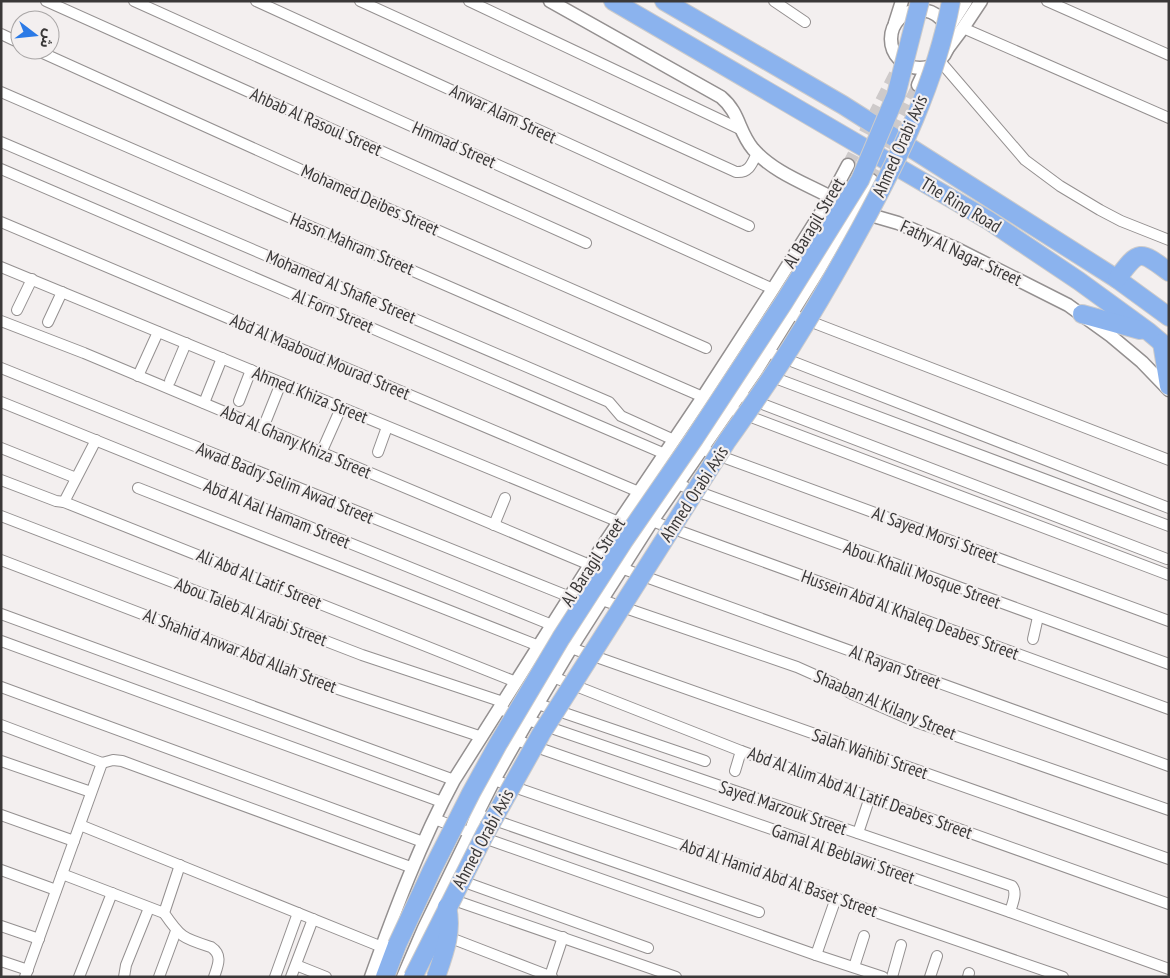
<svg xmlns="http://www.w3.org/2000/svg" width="1170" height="978" viewBox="0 0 1170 978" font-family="'PT Sans Narrow','Noto Sans Arabic',sans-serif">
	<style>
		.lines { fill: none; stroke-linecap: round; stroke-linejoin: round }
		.tertiary-tunnel { stroke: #cecaca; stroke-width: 12; stroke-dasharray: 12 6; stroke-linecap: butt }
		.minor-casing { stroke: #949090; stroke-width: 12 }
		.tertiary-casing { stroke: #949090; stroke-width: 15 }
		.motorway-casing { stroke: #cccbcb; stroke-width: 20 }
		.minor { stroke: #fff; stroke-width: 10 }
		.tertiary { stroke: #fff; stroke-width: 12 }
		.motorway { stroke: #8bb3ee; stroke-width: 18 }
		.motorway-bridge-casing { stroke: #cccbcb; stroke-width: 20; stroke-linecap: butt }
		.motorway-bridge { stroke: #8bb3ee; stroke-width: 18 }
		.labels { text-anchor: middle; stroke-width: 4.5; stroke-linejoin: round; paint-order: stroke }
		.street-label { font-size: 18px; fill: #3a3838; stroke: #f3efef }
	</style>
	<rect width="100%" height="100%" fill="#f3efef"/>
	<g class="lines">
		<!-- tertiary-tunnel -->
		<g class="tertiary-tunnel">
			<path d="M 848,165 L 895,74"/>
			<path d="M 871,180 L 918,85"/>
		</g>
		<!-- minor casing -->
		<g class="minor-casing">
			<g id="minor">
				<path d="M 46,1 L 586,243"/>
				<path d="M 134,1 L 773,289"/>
				<path d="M 256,1 L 749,226"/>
				<path d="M 360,1 L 736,172 C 749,173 752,164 757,153"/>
				<path d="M 469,1 L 742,130"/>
				<path d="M 774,1 L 805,22"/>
				<path d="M 1047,1 L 1169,55"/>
				<path d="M 963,28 L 1169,118"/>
				<path d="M 1,34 L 20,43"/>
				<path d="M 36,50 L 357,195 L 706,348"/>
				<path d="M 939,60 L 1025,160 L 1060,186 L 1100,210 L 1121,221 L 1169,240"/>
				<path d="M 1,92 L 703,397"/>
				<path d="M 1,142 L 609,402 L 621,416 L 674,440"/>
				<path d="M 1,169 L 665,454"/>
				<path d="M 1,222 L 639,492"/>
				<path d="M 1,267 L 619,522"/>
				<path d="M 17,310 L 32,279"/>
				<path d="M 791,314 L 1169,460"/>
				<path d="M 1,321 L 84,353 L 590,565"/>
				<path d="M 48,322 L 62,292"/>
				<path d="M 768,352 L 1169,508"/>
				<path d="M 1,368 L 570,597"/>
				<path d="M 767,375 L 1169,526"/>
				<path d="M 138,376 L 158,332"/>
				<path d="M 170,381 L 186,343"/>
				<path d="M 739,395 L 1167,559"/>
				<path d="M 239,401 L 251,370"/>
				<path d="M 1,402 L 552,625"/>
				<path d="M 204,403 L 222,358"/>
				<path d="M 730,409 L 1169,575"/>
				<path d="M 263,428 L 281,383"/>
				<path d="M 1,448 L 76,478"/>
				<path d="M 701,449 L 1169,621"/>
				<path d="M 378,452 L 387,427"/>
				<path d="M 321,453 L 341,408"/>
				<path d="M 1,480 L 56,501 L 64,502 L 516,682"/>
				<path d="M 677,484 L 1169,664"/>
				<path d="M 138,488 L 539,646"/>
				<path d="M 64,502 L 96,440"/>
				<path d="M 1,516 L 362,655 L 503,702"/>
				<path d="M 652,521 L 1169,709"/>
				<path d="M 494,525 L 505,498"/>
				<path d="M 1,560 L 338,689 L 482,737"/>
				<path d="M 621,568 L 1169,766"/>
				<path d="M 602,600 L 797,667 L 833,683 L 852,694 L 916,722 L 1169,810"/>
				<path d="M 1,614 L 454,780"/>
				<path d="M 1033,639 L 1038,617"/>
				<path d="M 1,641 L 442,802"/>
				<path d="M 571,648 L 1169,859"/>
				<path d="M 553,677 L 741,751 L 1169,904"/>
				<path d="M 1,687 L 423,842"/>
				<path d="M 538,704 L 705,761"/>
				<path d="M 500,709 L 528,720 L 1012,886 C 1018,893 1012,904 1010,912"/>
				<path d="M 1,725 L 102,763 L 113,760 L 122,761 L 413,868"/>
				<path d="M 516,740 L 1010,912 L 1169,969"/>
				<path d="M 1,761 L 91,792"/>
				<path d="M 735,771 L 741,751"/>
				<path d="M 494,780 L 1063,977"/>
				<path d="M 477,814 L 759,912"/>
				<path d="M 1,815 L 74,841"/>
				<path d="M 435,819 L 470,833 L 816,955 L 883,977"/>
				<path d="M 80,825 L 382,947"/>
				<path d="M 858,833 L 870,797"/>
				<path d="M 180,865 L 164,913 C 181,938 183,938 211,947 C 223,955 218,965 214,977"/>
				<path d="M 1,870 L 56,890"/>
				<path d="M 62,874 L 164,913"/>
				<path d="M 459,880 L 648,948"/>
				<path d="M 448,898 L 676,977"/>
				<path d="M 1,926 L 39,939"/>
				<path d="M 443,935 L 552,977"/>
				<path d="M 816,955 L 836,898"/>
				<path d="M 1,961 L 28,970"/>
				<path d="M 296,965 L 326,977"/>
				<path d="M 854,967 L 864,936"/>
				<path d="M 550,976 L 563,937"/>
				<path d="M 25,977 L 102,763"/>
				<path d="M 79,977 L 112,893"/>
				<path d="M 124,977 L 126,965 L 149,908"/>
				<path d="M 159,977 L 176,931"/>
				<path d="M 275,977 L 298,913"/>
				<path d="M 291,977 L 313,919"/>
				<path d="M 892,977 L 901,945"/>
				<path d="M 930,977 L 937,956"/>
				<path d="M 968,977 L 969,973"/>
			</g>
		</g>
		<!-- tertiary casing -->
		<g class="tertiary-casing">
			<g id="tertiary">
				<path d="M 550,1 L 721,97 C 740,113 738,131 753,149 C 775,174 810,185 838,201"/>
				<circle cx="920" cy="39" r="29"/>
				<path d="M 895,23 L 902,1"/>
				<path d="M 948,29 L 966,1"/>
				<path d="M 948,48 L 963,28 L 981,1"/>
				<path d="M 918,85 L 926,68"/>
				<path d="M 860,212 L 898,223 L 955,248 L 1068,305 L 1111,336 L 1142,362 L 1169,390"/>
				<path d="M 371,977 C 395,910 420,843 454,780 L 590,565 L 703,397 L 773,289 L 831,197 L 848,165"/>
				<path d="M 403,977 L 424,928 L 470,833 L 477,814 L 494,780 L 528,720 L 571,648 L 652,521 L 756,371 L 820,268 L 871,180"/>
			</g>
		</g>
		<!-- motorway casing -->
		<g class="motorway-casing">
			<g id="motorway">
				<path d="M 613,1 L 988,220 L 1079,281 L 1149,332 L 1169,349"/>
				<path d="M 664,1 L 843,105 L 1117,279 L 1169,317"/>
				<path d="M 1117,279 C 1139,249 1140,250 1169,272"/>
				<path d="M 1082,314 L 1140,330"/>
				<path d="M 1162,343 L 1169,386"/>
				<path d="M 385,977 L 397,945"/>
			</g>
		</g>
		<!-- minor -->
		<use href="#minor" class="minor"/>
		<!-- tertiary -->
		<use href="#tertiary" class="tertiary"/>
		<!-- motorway -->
		<use href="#motorway" class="motorway"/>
		<!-- motorway-bridge casing -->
		<g class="motorway-bridge-casing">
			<g id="motorway-bridge">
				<path d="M 397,945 L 432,870 L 471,793 L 498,744 L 561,638 L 623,542 L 694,439 L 784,302 L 860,180 L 896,95 L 920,1"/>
				<path d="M 413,977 L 485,834 L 541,734 L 727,441 C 749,410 771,379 791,347 C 815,309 838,269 860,229 C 899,158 936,82 951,1"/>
				<path d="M 436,977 C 444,954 453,931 447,907"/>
			</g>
		</g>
		<!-- motorway-bridge -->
		<use href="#motorway-bridge" class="motorway-bridge"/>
	</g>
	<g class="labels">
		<!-- street labels -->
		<g class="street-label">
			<text transform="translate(503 114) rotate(25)" y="6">Anwar Alam Street</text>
			<text transform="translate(316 122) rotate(24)" y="6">Ahbab Al Rasoul Street</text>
			<text transform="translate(454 145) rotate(24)" y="6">Hmmad Street</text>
			<text transform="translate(900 146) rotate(-66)" y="6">Ahmed Orabi Axis</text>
			<text transform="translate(370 200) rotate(24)" y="6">Mohamed Deibes Street</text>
			<text transform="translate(961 205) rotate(31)" y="6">The Ring Road</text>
			<text transform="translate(814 223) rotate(-59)" y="6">Al Baragil Street</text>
			<text transform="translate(352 244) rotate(23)" y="6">Hassn Mahram Street</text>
			<text transform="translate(961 253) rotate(25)" y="6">Fathy Al Nagar Street</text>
			<text transform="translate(341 287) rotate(23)" y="6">Mohamed Al Shafie Street</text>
			<text transform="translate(333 311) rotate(23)" y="6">Al Forn Street</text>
			<text transform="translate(320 357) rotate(23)" y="6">Abd Al Maaboud Mourad Street</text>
			<text transform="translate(310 395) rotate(22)" y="6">Ahmed Khiza Street</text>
			<text transform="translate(296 442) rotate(23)" y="6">Abd Al Ghany Khiza Street</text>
			<text transform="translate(285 483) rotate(22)" y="6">Awad Badry Selim Awad Street</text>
			<text transform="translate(694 494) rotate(-57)" y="6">Ahmed Orabi Axis</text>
			<text transform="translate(277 514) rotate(22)" y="6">Abd Al Aal Hamam Street</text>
			<text transform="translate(935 535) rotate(20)" y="6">Al Sayed Morsi Street</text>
			<text transform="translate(593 562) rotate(-57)" y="6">Al Baragil Street</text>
			<text transform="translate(922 575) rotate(20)" y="6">Abou Khalil Mosque Street</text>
			<text transform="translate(259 579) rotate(22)" y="6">Ali Abd Al Latif Street</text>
			<text transform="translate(251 612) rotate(21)" y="6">Abou Taleb Al Arabi Street</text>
			<text transform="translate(910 615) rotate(20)" y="6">Hussein Abd Al Khaleq Deabes Street</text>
			<text transform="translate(240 651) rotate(21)" y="6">Al Shahid Anwar Abd Allah Street</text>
			<text transform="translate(895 667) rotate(20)" y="6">Al Rayan Street</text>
			<text transform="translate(885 705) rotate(23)" y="6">Shaaban Al Kilany Street</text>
			<text transform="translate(870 754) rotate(19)" y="6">Salah Wahibi Street</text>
			<text transform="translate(860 793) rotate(20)" y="6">Abd Al Alim Abd Al Latif Deabes Street</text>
			<text transform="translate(783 808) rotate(19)" y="6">Sayed Marzouk Street</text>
			<text transform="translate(483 839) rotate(-62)" y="6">Ahmed Orabi Axis</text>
			<text transform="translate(843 854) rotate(19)" y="6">Gamal Al Beblawi Street</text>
			<text transform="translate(779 878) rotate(19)" y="6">Abd Al Hamid Abd Al Baset Street</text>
		</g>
	</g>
	<!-- border -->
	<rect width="1170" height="978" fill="none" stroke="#3a3838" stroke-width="5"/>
	<!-- north arrow -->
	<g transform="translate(35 35) rotate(106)"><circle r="24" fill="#f3efef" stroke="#a9a6a6"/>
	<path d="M0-4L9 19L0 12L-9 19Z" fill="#2b7ae6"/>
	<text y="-8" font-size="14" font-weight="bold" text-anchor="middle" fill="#3a3838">ش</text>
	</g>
</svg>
